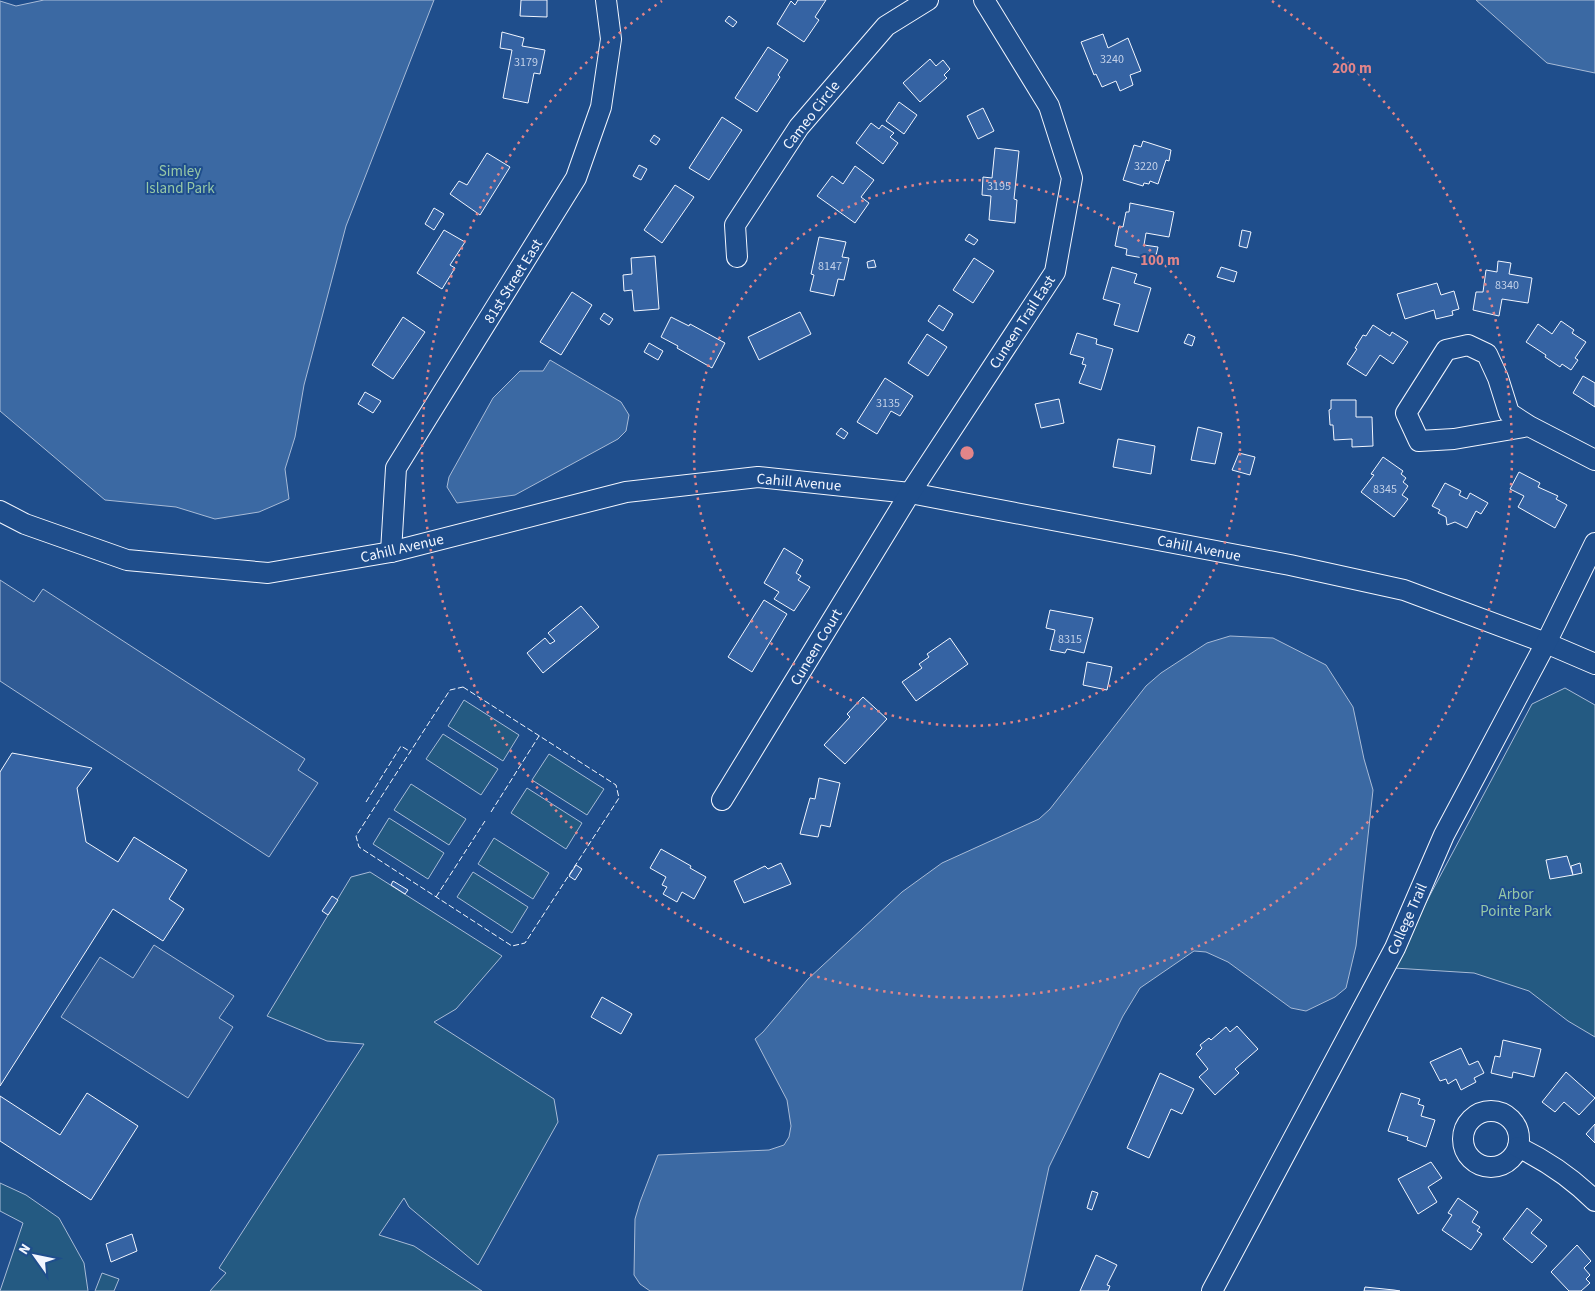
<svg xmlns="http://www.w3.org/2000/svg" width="1595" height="1291" viewBox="0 0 1595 1291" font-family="'Source Sans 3',sans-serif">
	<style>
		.green { fill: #245a82; stroke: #a8bbd7 }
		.parking { fill: #305b95; stroke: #a8bbd7 }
		.water { fill: #3b69a3; stroke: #a8bbd7 }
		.building { fill: #3563a3; stroke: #f2f6ff }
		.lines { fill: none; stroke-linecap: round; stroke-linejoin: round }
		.minor-casing { stroke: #f2f6ff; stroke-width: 22 }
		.minor { stroke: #1f4e8c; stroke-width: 20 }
		.fence { stroke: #f2f6ff; stroke-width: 1; stroke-dasharray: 6 2.5; stroke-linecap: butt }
		.ring { fill: none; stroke: #e38589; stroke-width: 2.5; stroke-dasharray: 2.5 5 }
		.labels { text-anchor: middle; stroke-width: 4; stroke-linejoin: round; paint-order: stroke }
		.number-label { font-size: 12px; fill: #c3d1e8 }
		.street-label { font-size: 15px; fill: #f2f6ff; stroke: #1f4e8c }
		.park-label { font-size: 15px; fill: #97c8a6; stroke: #1f4e8c }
		.centre { fill: #e38589; stroke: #1f4e8c; stroke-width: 2.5 }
		.ring-label { font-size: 15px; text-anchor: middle; font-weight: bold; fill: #e38589; stroke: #1f4e8c; stroke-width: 4; stroke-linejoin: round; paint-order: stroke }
	</style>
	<rect width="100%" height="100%" fill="#1f4e8c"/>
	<!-- green -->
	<g class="green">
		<path d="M 1565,688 L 1595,705 L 1595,1037 L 1568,1021 L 1529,991 L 1474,973 L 1394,968 L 1414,925 L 1532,704 Z"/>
		<path d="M 464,700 L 519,735 L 503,761 L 448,726 Z"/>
		<path d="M 443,734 L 498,769 L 481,795 L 426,759 Z"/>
		<path d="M 549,754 L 604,789 L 587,815 L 532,780 Z"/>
		<path d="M 411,784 L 466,819 L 449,845 L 394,810 Z"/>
		<path d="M 527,788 L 582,823 L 566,849 L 511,813 Z"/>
		<path d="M 389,818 L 444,853 L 428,879 L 373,844 Z"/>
		<path d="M 494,838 L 549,873 L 533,899 L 478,864 Z"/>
		<path d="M 370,872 L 502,956 L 456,1009 L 434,1022 L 554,1099 L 558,1122 L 478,1265 L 409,1207 L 404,1198 L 379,1235 L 414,1246 L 482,1291 L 210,1291 L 226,1273 L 219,1268 L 364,1044 L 327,1041 L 267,1016 L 351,877 Z"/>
		<path d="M 473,872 L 528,907 L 512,933 L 457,897 Z"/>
		<path d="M 0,1183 L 26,1195 L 59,1218 L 84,1263 L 88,1291 L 0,1291 L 23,1223 L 0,1211 Z"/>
		<path d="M 102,1273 L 119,1279 L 114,1291 L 95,1291 Z"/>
	</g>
	<!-- parking -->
	<g class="parking">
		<path d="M 0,580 L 34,602 L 43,589 L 305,759 L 298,770 L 318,783 L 269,857 L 0,681 Z"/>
		<path d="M 154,945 L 234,996 L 219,1018 L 233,1027 L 188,1098 L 61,1017 L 100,957 L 133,978 Z"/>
	</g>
	<!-- water -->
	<g class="water">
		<path d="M 44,0 L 434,0 L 346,226 L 304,385 L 295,437 L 285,469 L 289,499 L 259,512 L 215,519 L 176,507 L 105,500 L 0,411 L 0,1 L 16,6 Z"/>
		<path d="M 1476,0 L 1595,0 L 1595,73 L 1547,63 Z"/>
		<path d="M 550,360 L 621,402 L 629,415 L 626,431 L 618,439 L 515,495 L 457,503 L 447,487 L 449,477 L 493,398 L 520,371 L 543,371 Z"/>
		<path d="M 1230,636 L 1273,638 L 1326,665 L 1353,707 L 1364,759 L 1373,790 L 1356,946 L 1346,988 L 1335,997 L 1306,1011 L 1291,1008 L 1228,962 L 1206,952 L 1194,951 L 1140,988 L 1123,1016 L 1049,1167 L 1022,1291 L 650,1291 L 640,1284 L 634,1275 L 635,1219 L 640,1202 L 658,1155 L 769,1150 L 784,1145 L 789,1137 L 791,1126 L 787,1100 L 755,1039 L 763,1032 L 808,979 L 902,892 L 942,863 L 1039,819 L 1050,809 L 1146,686 L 1161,673 L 1207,643 Z"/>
	</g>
	<!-- building -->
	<g class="building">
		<path d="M 521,0 L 547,0 L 547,17 L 520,16 Z"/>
		<path d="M 798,0 L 826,0 L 815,17 L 819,20 L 804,42 L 777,24 L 791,1 L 795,5 Z"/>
		<path d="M 729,16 L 737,22 L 733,27 L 725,21 Z"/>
		<path d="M 502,32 L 524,38 L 522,46 L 545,50 L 540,74 L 534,73 L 528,103 L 503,98 L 512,50 L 500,48 Z"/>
		<path d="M 1103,34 L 1108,48 L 1128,38 L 1141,71 L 1130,75 L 1133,85 L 1120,91 L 1116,81 L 1102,87 L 1096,74 L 1094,75 L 1081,42 Z"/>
		<path d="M 768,47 L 788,60 L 778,75 L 780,77 L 757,112 L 735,98 Z"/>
		<path d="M 930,59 L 936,66 L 943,60 L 950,69 L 944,75 L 947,78 L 920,102 L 903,83 Z"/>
		<path d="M 899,102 L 917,115 L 904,134 L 886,121 Z"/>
		<path d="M 983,108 L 994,131 L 978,139 L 967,116 Z"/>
		<path d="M 722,117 L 742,130 L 709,180 L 689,168 Z"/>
		<path d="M 871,123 L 879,129 L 882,125 L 894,133 L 890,137 L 898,143 L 883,164 L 856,143 Z"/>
		<path d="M 654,135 L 660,139 L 656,145 L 650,141 Z"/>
		<path d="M 1143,141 L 1171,150 L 1169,161 L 1166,160 L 1158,184 L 1150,181 L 1149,184 L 1144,183 L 1143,186 L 1123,180 L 1134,145 L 1141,147 Z"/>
		<path d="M 995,148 L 1019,151 L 1014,199 L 1017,200 L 1015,223 L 989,220 L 991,196 L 982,195 L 983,177 L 992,178 Z"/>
		<path d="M 487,153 L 510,167 L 480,215 L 450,194 L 459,181 L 467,185 Z"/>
		<path d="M 639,165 L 647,169 L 641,180 L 633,176 Z"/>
		<path d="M 855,166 L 874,180 L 861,197 L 869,203 L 855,223 L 817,196 L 832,176 L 843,184 Z"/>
		<path d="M 675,185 L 694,197 L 662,243 L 644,230 Z"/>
		<path d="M 1130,203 L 1174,212 L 1169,237 L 1146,233 L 1144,245 L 1158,247 L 1155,260 L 1126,255 L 1127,249 L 1115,246 L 1119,226 L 1123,227 L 1126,212 L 1129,212 Z"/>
		<path d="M 434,208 L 444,214 L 434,230 L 425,224 Z"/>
		<path d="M 444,230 L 465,242 L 450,265 L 455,268 L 442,289 L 417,273 Z"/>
		<path d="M 1242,230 L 1251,232 L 1247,248 L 1239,246 Z"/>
		<path d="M 969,234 L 978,240 L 974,245 L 965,240 Z"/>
		<path d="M 819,237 L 846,242 L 842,257 L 849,258 L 844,280 L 838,279 L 834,296 L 810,291 L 814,275 L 811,274 Z"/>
		<path d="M 655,256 L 659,309 L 634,311 L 632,290 L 624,291 L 623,275 L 632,274 L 631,258 Z"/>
		<path d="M 974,258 L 994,271 L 973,303 L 953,290 Z"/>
		<path d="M 874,260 L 876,267 L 868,268 L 867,262 Z"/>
		<path d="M 1498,261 L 1511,263 L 1509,274 L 1532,278 L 1528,303 L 1502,299 L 1499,316 L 1473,310 L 1476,292 L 1483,292 L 1486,270 L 1497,272 Z"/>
		<path d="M 1112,267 L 1137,274 L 1134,283 L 1151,288 L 1138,332 L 1114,325 L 1120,304 L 1103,299 Z"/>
		<path d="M 1221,267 L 1237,272 L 1234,282 L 1217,277 Z"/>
		<path d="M 1437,283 L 1441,295 L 1454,291 L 1459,309 L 1452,311 L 1453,315 L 1436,319 L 1434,310 L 1405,319 L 1397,294 Z"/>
		<path d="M 572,292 L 592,305 L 561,355 L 540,342 Z"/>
		<path d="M 939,305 L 953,314 L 943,331 L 928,321 Z"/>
		<path d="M 800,312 L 811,334 L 759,360 L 748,337 Z"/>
		<path d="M 604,313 L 613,319 L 609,325 L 600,319 Z"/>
		<path d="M 403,317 L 425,332 L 393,379 L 372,365 Z"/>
		<path d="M 671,317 L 689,326 L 690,324 L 725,343 L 712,368 L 677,348 L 678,346 L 661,337 Z"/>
		<path d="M 1561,321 L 1574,330 L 1572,333 L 1586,342 L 1575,358 L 1578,360 L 1571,370 L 1562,364 L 1560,367 L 1545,357 L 1546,355 L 1526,342 L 1538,324 L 1552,334 Z"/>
		<path d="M 1373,325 L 1390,336 L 1392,332 L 1408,342 L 1393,364 L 1380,355 L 1366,376 L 1347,364 L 1357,349 L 1355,348 L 1363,335 L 1366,336 Z"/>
		<path d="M 1077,333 L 1097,339 L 1096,344 L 1113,349 L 1101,390 L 1079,383 L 1086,365 L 1082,364 L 1084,358 L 1070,354 Z"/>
		<path d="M 927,334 L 947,347 L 928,376 L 908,363 Z"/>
		<path d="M 1188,334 L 1195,337 L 1192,346 L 1184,343 Z"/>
		<path d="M 649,343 L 663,351 L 658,360 L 644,352 Z"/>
		<path d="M 1583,376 L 1595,383 L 1595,407 L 1573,393 Z"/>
		<path d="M 885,378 L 913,396 L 900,416 L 891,411 L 877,434 L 857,422 Z"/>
		<path d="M 365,392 L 381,401 L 373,413 L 358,404 Z"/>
		<path d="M 1059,399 L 1064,423 L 1041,428 L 1035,404 Z"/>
		<path d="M 1331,400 L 1356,400 L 1356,417 L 1372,417 L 1373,446 L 1352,447 L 1352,439 L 1334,440 L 1333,425 L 1330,425 L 1329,410 L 1331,409 Z"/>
		<path d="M 1198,427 L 1222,433 L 1215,464 L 1191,460 Z"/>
		<path d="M 841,428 L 848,433 L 844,439 L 836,434 Z"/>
		<path d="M 1118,439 L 1155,446 L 1151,474 L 1113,467 Z"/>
		<path d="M 1239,453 L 1255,457 L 1250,475 L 1232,470 Z"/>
		<path d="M 1383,457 L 1403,471 L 1401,474 L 1406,478 L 1403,482 L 1408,486 L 1402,495 L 1408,499 L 1394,517 L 1361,492 L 1374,475 L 1371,474 Z"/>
		<path d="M 1519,472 L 1540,483 L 1538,487 L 1558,496 L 1556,499 L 1567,505 L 1555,528 L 1518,507 L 1524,496 L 1510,489 Z"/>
		<path d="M 1445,483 L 1461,491 L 1459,495 L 1467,499 L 1470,493 L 1488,503 L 1481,514 L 1476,511 L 1467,528 L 1455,522 L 1447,525 L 1446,517 L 1438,513 L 1440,510 L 1432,506 Z"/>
		<path d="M 784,548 L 803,560 L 796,573 L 801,576 L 798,580 L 810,587 L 794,611 L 774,599 L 779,592 L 764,583 Z"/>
		<path d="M 764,600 L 787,614 L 752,672 L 728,657 Z"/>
		<path d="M 581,606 L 599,627 L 543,673 L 527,653 L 545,638 L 550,644 L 555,641 L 548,633 Z"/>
		<path d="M 1050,610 L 1093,618 L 1084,653 L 1067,649 L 1065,653 L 1050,650 L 1055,630 L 1046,628 Z"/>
		<path d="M 950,638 L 968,664 L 916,701 L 902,682 L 922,668 L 919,664 L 929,657 L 927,654 Z"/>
		<path d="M 1087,662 L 1112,667 L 1107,690 L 1083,685 Z"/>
		<path d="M 863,697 L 887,719 L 845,764 L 824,745 L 850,717 L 847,714 Z"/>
		<path d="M 12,753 L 92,768 L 77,788 L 86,842 L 118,862 L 134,837 L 187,870 L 169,899 L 184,909 L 163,941 L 113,909 L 0,1086 L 0,772 Z"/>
		<path d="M 819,778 L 840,783 L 830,827 L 821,825 L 818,837 L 800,834 L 810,798 L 815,799 Z"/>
		<path d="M 661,849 L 691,866 L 690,868 L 706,877 L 694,899 L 682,892 L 677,902 L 663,894 L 667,887 L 662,885 L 666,877 L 650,868 Z"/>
		<path d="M 1567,856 L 1573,875 L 1550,879 L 1546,860 Z"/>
		<path d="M 781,863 L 791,884 L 744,903 L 734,881 L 765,866 L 768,869 Z"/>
		<path d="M 1580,863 L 1582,873 L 1573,875 L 1571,866 Z"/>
		<path d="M 576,865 L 582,869 L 575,880 L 569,876 Z"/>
		<path d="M 393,881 L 408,890 L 405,894 L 391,885 Z"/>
		<path d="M 332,896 L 338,900 L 328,915 L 322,911 Z"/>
		<path d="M 602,997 L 632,1014 L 621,1034 L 591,1017 Z"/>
		<path d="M 1237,1026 L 1258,1049 L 1235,1069 L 1239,1073 L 1215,1095 L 1199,1077 L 1208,1069 L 1196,1054 L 1202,1048 L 1200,1045 L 1209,1038 L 1211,1040 L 1226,1027 L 1230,1032 Z"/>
		<path d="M 1503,1040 L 1541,1049 L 1534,1077 L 1513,1072 L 1512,1078 L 1491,1073 L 1495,1056 L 1500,1057 Z"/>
		<path d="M 1461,1048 L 1469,1065 L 1478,1061 L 1484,1073 L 1474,1078 L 1476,1082 L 1461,1090 L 1456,1079 L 1448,1084 L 1446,1079 L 1440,1081 L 1430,1062 Z"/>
		<path d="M 1566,1072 L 1595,1098 L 1579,1115 L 1564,1102 L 1555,1112 L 1542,1102 Z"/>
		<path d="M 1160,1073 L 1194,1089 L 1182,1114 L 1171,1109 L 1149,1158 L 1127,1148 Z"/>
		<path d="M 87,1093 L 138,1126 L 91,1200 L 0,1141 L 0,1096 L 60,1135 Z"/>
		<path d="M 1401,1093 L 1420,1099 L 1418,1104 L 1424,1106 L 1421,1116 L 1435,1120 L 1426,1147 L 1407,1140 L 1408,1137 L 1388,1131 Z"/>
		<path d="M 1595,1124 L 1595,1143 L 1586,1134 Z"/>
		<path d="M 1431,1162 L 1442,1178 L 1428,1187 L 1437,1202 L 1418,1214 L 1398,1179 Z"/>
		<path d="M 1092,1191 L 1098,1193 L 1092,1210 L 1087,1208 Z"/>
		<path d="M 1458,1198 L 1478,1212 L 1472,1222 L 1480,1227 L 1477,1231 L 1482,1234 L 1471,1250 L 1442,1230 L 1452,1215 L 1448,1213 Z"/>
		<path d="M 1527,1208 L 1542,1220 L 1531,1233 L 1547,1246 L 1532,1263 L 1503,1239 Z"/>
		<path d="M 132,1234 L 137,1251 L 111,1262 L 106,1244 Z"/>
		<path d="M 1577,1245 L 1591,1261 L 1584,1268 L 1590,1275 L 1586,1279 L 1590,1283 L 1581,1291 L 1569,1291 L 1551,1272 Z"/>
		<path d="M 1096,1255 L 1117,1265 L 1107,1285 L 1110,1286 L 1108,1291 L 1080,1291 Z"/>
		<path d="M 1365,1287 L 1394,1290 L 1400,1291 L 1364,1291 Z"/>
	</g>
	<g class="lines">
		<!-- minor casing -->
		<g class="minor-casing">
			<g id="minor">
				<path d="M 737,257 L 735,225 L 799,127 L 886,26 L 928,0"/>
				<path d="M 1529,426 L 1454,439 L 1419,441 L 1406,413 L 1446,350 L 1468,345 L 1487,354 L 1498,378 L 1509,413 L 1529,426 L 1595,460"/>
				<path d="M 0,511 L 25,524 L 127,560 L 268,573 L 391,552 L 626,492 L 758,477 L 910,493 L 1290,565 L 1404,590 L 1546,643 L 1595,664"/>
				<path d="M 391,552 L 396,468 L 576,178 L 601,107 L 611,39 L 606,0"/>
				<path d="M 722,800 L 910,493 L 1055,272 L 1072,178 L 1049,106 L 984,0"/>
				<circle cx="1491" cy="1139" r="28"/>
				<path d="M 1518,1147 C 1547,1161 1572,1178 1595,1201"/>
				<path d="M 1212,1291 L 1395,948 L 1444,835 L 1546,643 L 1595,543"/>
			</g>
		</g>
		<!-- minor -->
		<use href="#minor" class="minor"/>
		<!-- fence -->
		<g class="fence">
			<path d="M 463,687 L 616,785 L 619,798 L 525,943 L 512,946 L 359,847 L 356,836 L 450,690 Z"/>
			<path d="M 366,802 L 401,746 L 411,752"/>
			<path d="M 491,812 L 539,736"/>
			<path d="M 436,897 L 485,821"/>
		</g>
	</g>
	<!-- distance rings -->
	<g class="ring">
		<circle cx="967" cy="453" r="273"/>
		<path d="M1272 1A545 545 0 1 1 662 1"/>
	</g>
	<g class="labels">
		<!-- number labels -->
		<g class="number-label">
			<text x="1112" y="63">3240</text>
			<text x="526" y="66">3179</text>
			<text x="1146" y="170">3220</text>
			<text x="999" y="190">3195</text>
			<text x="830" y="270">8147</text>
			<text x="1507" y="289">8340</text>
			<text x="888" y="407">3135</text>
			<text x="1385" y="493">8345</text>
			<text x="1070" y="643">8315</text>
		</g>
		<!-- street labels -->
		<g class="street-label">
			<text transform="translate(811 115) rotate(-52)" y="5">Cameo Circle</text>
			<text transform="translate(513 281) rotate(-58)" y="5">81st Street East</text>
			<text transform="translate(1022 322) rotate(-57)" y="5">Cuneen Trail East</text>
			<text transform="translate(799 482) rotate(5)" y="5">Cahill Avenue</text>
			<text transform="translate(402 548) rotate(-13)" y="5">Cahill Avenue</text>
			<text transform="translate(1199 548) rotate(11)" y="5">Cahill Avenue</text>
			<text transform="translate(816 647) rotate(-59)" y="5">Cuneen Court</text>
			<text transform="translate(1407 919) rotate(-66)" y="5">College Trail</text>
		</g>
		<!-- park labels -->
		<g class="park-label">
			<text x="180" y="176">Simley<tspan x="180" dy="17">Island Park</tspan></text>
			<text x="1516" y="899">Arbor<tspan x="1516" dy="17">Pointe Park</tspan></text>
		</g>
	</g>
	<circle cx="967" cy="453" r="8" class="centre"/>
	<g class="ring-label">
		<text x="1352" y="73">200 m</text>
		<text x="1160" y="265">100 m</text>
	</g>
	<!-- north arrow -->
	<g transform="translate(35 1256) rotate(303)" stroke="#1f4e8c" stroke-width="4" paint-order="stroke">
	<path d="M0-4L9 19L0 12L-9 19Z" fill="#f2f6ff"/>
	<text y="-8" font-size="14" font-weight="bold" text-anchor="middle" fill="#f2f6ff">N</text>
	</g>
</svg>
